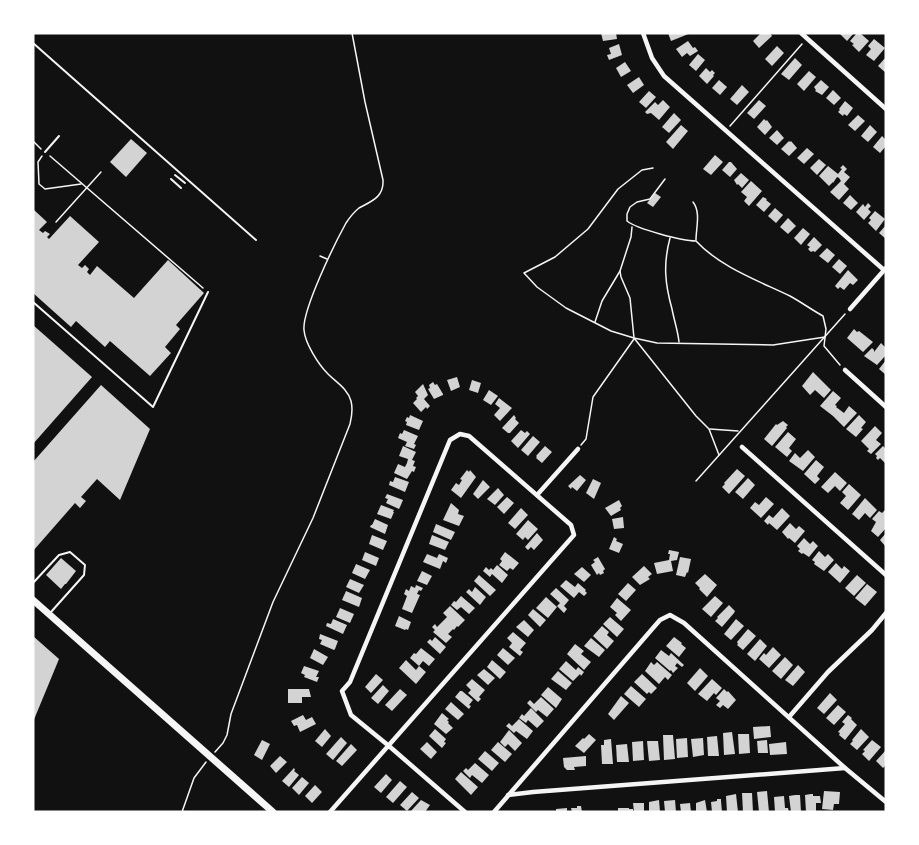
<svg xmlns="http://www.w3.org/2000/svg" width="919" height="845" viewBox="0 0 919 845" font-family="Roboto,sans-serif">
	<style>
		.building { fill: #d3d3d3 }
		.lines { fill: none; stroke-linecap: round; stroke-linejoin: round }
		.path { stroke: #f5f5f5; stroke-width: 1.5 }
		.service { stroke: #f5f5f5; stroke-width: 2 }
		.minor { stroke: #f5f5f5; stroke-width: 4.5 }
		.secondary { stroke: #f5f5f5; stroke-width: 7 }
	</style>
	<rect width="100%" height="100%" fill="#111"/>
	<!-- building -->
	<g class="building">
		<path d="M 601,33 L 616,33 L 617,39 L 603,41 Z"/>
		<path d="M 668,33 L 691,33 L 671,41 Z"/>
		<path d="M 761,33 L 770,33 L 772,36 L 759,48 L 753,41 Z"/>
		<path d="M 839,33 L 854,33 L 847,41 Z"/>
		<path d="M 857,33 L 860,33 L 869,41 L 859,52 L 852,45 L 854,44 L 850,41 Z"/>
		<path d="M 874,39 L 885,48 L 874,61 L 866,55 L 871,49 L 868,46 Z"/>
		<path d="M 688,41 L 693,48 L 695,47 L 698,51 L 690,56 L 687,53 L 682,57 L 676,49 Z"/>
		<path d="M 619,44 L 622,55 L 609,60 L 607,55 L 611,54 L 609,48 Z"/>
		<path d="M 777,46 L 784,53 L 772,66 L 765,59 Z"/>
		<path d="M 698,54 L 705,60 L 696,71 L 689,65 Z"/>
		<path d="M 886,57 L 886,73 L 878,66 Z"/>
		<path d="M 795,58 L 802,65 L 789,80 L 781,74 Z"/>
		<path d="M 625,62 L 631,71 L 621,77 L 616,68 Z"/>
		<path d="M 706,68 L 710,72 L 712,70 L 715,73 L 713,75 L 714,76 L 707,84 L 699,76 Z"/>
		<path d="M 809,71 L 816,77 L 804,91 L 797,84 Z"/>
		<path d="M 639,77 L 644,85 L 633,93 L 627,85 Z"/>
		<path d="M 719,80 L 727,87 L 720,95 L 712,88 Z"/>
		<path d="M 821,80 L 829,87 L 822,95 L 815,91 L 816,90 L 814,87 Z"/>
		<path d="M 742,85 L 749,92 L 737,105 L 730,99 Z"/>
		<path d="M 833,90 L 841,98 L 834,105 L 826,98 Z"/>
		<path d="M 649,91 L 656,97 L 646,108 L 639,102 Z"/>
		<path d="M 663,100 L 670,107 L 659,120 L 651,113 L 647,114 L 645,112 L 655,102 L 658,105 Z"/>
		<path d="M 759,100 L 766,106 L 754,119 L 747,113 Z"/>
		<path d="M 845,101 L 853,108 L 847,116 L 844,114 L 843,116 L 838,112 L 840,110 L 839,109 Z"/>
		<path d="M 674,113 L 681,120 L 669,133 L 662,127 Z"/>
		<path d="M 858,115 L 865,121 L 855,131 L 848,125 Z"/>
		<path d="M 764,119 L 766,121 L 767,120 L 772,127 L 765,135 L 757,127 Z"/>
		<path d="M 681,125 L 688,131 L 673,149 L 666,142 Z"/>
		<path d="M 870,125 L 877,132 L 868,142 L 861,136 Z"/>
		<path d="M 777,130 L 784,138 L 777,145 L 769,138 Z"/>
		<path d="M 882,136 L 886,140 L 886,146 L 880,153 L 873,147 Z"/>
		<path d="M 131,139 L 147,153 L 126,177 L 110,162 Z"/>
		<path d="M 789,141 L 790,142 L 791,141 L 797,148 L 789,156 L 781,149 Z"/>
		<path d="M 807,148 L 814,154 L 804,164 L 797,158 Z"/>
		<path d="M 715,155 L 723,162 L 711,175 L 703,169 Z"/>
		<path d="M 819,159 L 826,165 L 817,175 L 810,168 Z"/>
		<path d="M 729,162 L 731,162 L 737,169 L 730,177 L 722,170 Z"/>
		<path d="M 843,165 L 847,169 L 844,172 L 850,177 L 844,184 L 849,189 L 839,200 L 830,192 L 841,181 L 839,178 L 837,177 L 833,183 L 833,182 L 829,186 L 819,176 L 828,166 L 838,174 L 842,169 L 840,168 Z"/>
		<path d="M 741,173 L 749,180 L 742,188 L 738,184 L 737,185 L 734,180 Z"/>
		<path d="M 751,181 L 762,191 L 749,206 L 744,201 L 747,197 L 741,192 Z"/>
		<path d="M 655,193 L 661,197 L 653,207 L 647,203 Z"/>
		<path d="M 850,195 L 858,203 L 851,210 L 843,203 Z"/>
		<path d="M 763,197 L 767,199 L 766,200 L 771,204 L 764,212 L 756,205 Z"/>
		<path d="M 868,203 L 871,206 L 868,209 L 871,212 L 864,220 L 856,212 L 863,204 L 865,207 Z"/>
		<path d="M 775,208 L 783,215 L 776,223 L 768,216 Z"/>
		<path d="M 33,209 L 47,222 L 39,230 L 43,233 L 45,231 L 50,234 L 47,237 L 49,239 L 70,216 L 99,242 L 78,265 L 82,268 L 85,265 L 89,269 L 87,272 L 90,275 L 97,266 L 134,298 L 168,260 L 204,293 L 176,325 L 180,329 L 165,347 L 171,353 L 150,376 L 110,341 L 105,347 L 76,321 L 71,327 L 33,293 Z"/>
		<path d="M 875,211 L 885,219 L 876,231 L 868,223 L 871,220 L 869,218 Z"/>
		<path d="M 788,218 L 796,226 L 788,234 L 780,227 Z"/>
		<path d="M 886,225 L 886,239 L 879,233 Z"/>
		<path d="M 803,228 L 810,234 L 801,245 L 794,238 Z"/>
		<path d="M 814,237 L 822,245 L 815,252 L 813,251 L 811,252 L 808,249 L 810,247 L 807,245 Z"/>
		<path d="M 827,248 L 835,255 L 828,263 L 819,256 Z"/>
		<path d="M 839,259 L 847,266 L 840,274 L 832,267 Z"/>
		<path d="M 848,270 L 858,280 L 853,285 L 850,283 L 844,290 L 840,287 L 838,289 L 835,286 Z"/>
		<path d="M 33,325 L 92,377 L 33,444 Z"/>
		<path d="M 854,329 L 857,332 L 859,331 L 873,342 L 863,352 L 847,338 Z"/>
		<path d="M 881,343 L 886,348 L 886,355 L 877,365 L 864,356 L 872,348 L 874,350 L 874,352 Z"/>
		<path d="M 886,360 L 886,375 L 879,369 Z"/>
		<path d="M 813,372 L 831,390 L 824,398 L 815,390 L 810,395 L 802,386 Z"/>
		<path d="M 457,377 L 460,387 L 451,391 L 447,380 Z"/>
		<path d="M 472,380 L 481,383 L 478,393 L 469,390 Z"/>
		<path d="M 433,382 L 435,385 L 437,384 L 443,394 L 443,395 L 434,399 L 428,389 L 430,388 L 429,385 Z"/>
		<path d="M 423,384 L 428,395 L 424,399 L 430,406 L 427,409 L 426,407 L 421,412 L 413,403 L 417,399 L 416,398 L 418,396 L 415,392 Z"/>
		<path d="M 101,385 L 150,429 L 120,500 L 97,479 L 81,497 L 86,501 L 80,508 L 75,503 L 33,551 L 33,462 Z"/>
		<path d="M 489,390 L 498,396 L 491,405 L 483,400 Z"/>
		<path d="M 833,391 L 841,398 L 835,405 L 837,406 L 836,407 L 844,413 L 849,406 L 857,413 L 844,427 L 833,416 L 820,406 Z"/>
		<path d="M 499,398 L 512,408 L 500,421 L 494,415 L 500,408 L 495,404 Z"/>
		<path d="M 410,415 L 423,421 L 419,430 L 406,425 L 407,422 L 405,421 L 407,417 L 409,418 Z"/>
		<path d="M 514,415 L 516,418 L 515,419 L 519,423 L 510,433 L 508,433 L 502,428 Z"/>
		<path d="M 859,415 L 866,422 L 861,428 L 863,429 L 856,437 L 846,429 Z"/>
		<path d="M 783,421 L 788,425 L 786,427 L 787,428 L 772,446 L 764,439 L 776,424 L 777,425 Z"/>
		<path d="M 875,426 L 882,433 L 876,440 L 881,444 L 871,454 L 867,451 L 869,449 L 861,441 Z"/>
		<path d="M 404,430 L 418,436 L 414,444 L 416,445 L 414,449 L 405,446 L 407,442 L 398,438 L 400,433 L 402,434 Z"/>
		<path d="M 521,430 L 525,433 L 527,431 L 530,434 L 518,448 L 511,441 Z"/>
		<path d="M 788,432 L 796,439 L 789,448 L 792,451 L 787,457 L 775,447 Z"/>
		<path d="M 533,436 L 540,442 L 528,456 L 521,450 Z"/>
		<path d="M 403,446 L 416,452 L 412,460 L 415,461 L 413,466 L 416,467 L 414,472 L 412,471 L 407,479 L 394,473 L 398,464 L 405,467 L 407,463 L 408,459 L 399,456 Z"/>
		<path d="M 545,446 L 552,452 L 542,463 L 536,458 L 537,457 L 536,456 Z"/>
		<path d="M 883,446 L 886,449 L 886,464 L 880,458 L 878,460 L 876,458 L 877,456 L 875,454 Z"/>
		<path d="M 808,450 L 815,457 L 803,471 L 789,461 L 795,453 L 800,458 Z"/>
		<path d="M 816,460 L 824,467 L 817,476 L 820,479 L 815,484 L 804,474 Z"/>
		<path d="M 737,469 L 745,476 L 729,494 L 722,487 L 725,484 L 724,483 Z"/>
		<path d="M 467,470 L 469,472 L 470,470 L 476,477 L 461,498 L 451,490 L 456,483 L 459,485 L 462,480 L 460,479 Z"/>
		<path d="M 835,472 L 847,483 L 840,491 L 835,486 L 828,493 L 821,487 Z"/>
		<path d="M 580,475 L 586,480 L 577,491 L 572,487 L 571,489 L 568,486 Z"/>
		<path d="M 395,477 L 409,482 L 405,492 L 389,485 L 390,481 L 393,482 Z"/>
		<path d="M 748,478 L 755,485 L 743,499 L 735,492 Z"/>
		<path d="M 593,479 L 601,483 L 594,499 L 586,493 Z"/>
		<path d="M 483,480 L 490,487 L 478,499 L 473,494 Z"/>
		<path d="M 849,484 L 861,495 L 848,510 L 840,503 L 846,496 L 842,492 Z"/>
		<path d="M 498,488 L 504,495 L 495,505 L 487,499 Z"/>
		<path d="M 387,494 L 403,500 L 400,507 L 399,509 L 386,503 L 388,499 L 385,498 Z"/>
		<path d="M 507,497 L 514,503 L 504,514 L 497,507 Z"/>
		<path d="M 766,497 L 774,504 L 761,518 L 750,508 L 755,502 L 759,505 Z"/>
		<path d="M 865,498 L 877,510 L 870,518 L 865,513 L 859,520 L 852,514 Z"/>
		<path d="M 619,500 L 622,506 L 620,508 L 621,510 L 611,516 L 605,508 Z"/>
		<path d="M 451,503 L 459,510 L 458,514 L 464,516 L 459,526 L 443,520 Z"/>
		<path d="M 381,505 L 394,510 L 393,512 L 394,512 L 391,519 L 377,514 Z"/>
		<path d="M 521,508 L 528,515 L 515,529 L 508,523 Z"/>
		<path d="M 782,508 L 790,516 L 777,530 L 769,523 L 768,525 L 764,521 L 769,515 L 773,518 Z"/>
		<path d="M 886,509 L 886,528 L 878,537 L 871,531 L 876,522 L 872,519 L 879,511 L 882,513 Z"/>
		<path d="M 623,517 L 624,528 L 614,529 L 612,519 Z"/>
		<path d="M 375,519 L 388,525 L 385,534 L 370,527 L 371,525 L 372,525 Z"/>
		<path d="M 528,520 L 538,529 L 528,540 L 525,537 L 523,540 L 516,534 Z"/>
		<path d="M 790,523 L 796,529 L 799,526 L 805,531 L 795,543 L 789,538 L 788,539 L 782,532 Z"/>
		<path d="M 436,524 L 455,532 L 451,540 L 433,532 Z"/>
		<path d="M 537,533 L 543,540 L 534,550 L 531,547 L 528,550 L 525,547 Z"/>
		<path d="M 886,533 L 886,547 L 880,540 Z"/>
		<path d="M 372,535 L 387,541 L 383,550 L 369,544 Z"/>
		<path d="M 432,535 L 449,542 L 445,550 L 429,544 Z"/>
		<path d="M 614,537 L 617,539 L 616,541 L 623,544 L 619,553 L 609,549 Z"/>
		<path d="M 804,538 L 810,544 L 813,541 L 818,546 L 809,557 L 803,553 L 802,554 L 798,551 L 800,549 L 797,546 Z"/>
		<path d="M 669,550 L 679,552 L 677,560 L 671,561 L 673,571 L 657,574 L 654,563 L 669,560 L 670,554 L 668,554 Z"/>
		<path d="M 819,551 L 825,557 L 828,554 L 834,560 L 824,571 L 814,564 L 815,562 L 812,560 Z"/>
		<path d="M 365,552 L 379,558 L 376,566 L 362,560 Z"/>
		<path d="M 505,552 L 519,563 L 513,570 L 510,568 L 507,571 L 499,565 L 502,561 L 500,559 Z"/>
		<path d="M 427,554 L 437,558 L 439,554 L 448,558 L 446,563 L 443,561 L 440,569 L 423,562 Z"/>
		<path d="M 598,557 L 605,569 L 603,571 L 604,573 L 600,575 L 599,573 L 597,575 L 591,565 L 595,562 L 593,560 Z"/>
		<path d="M 680,557 L 691,559 L 688,573 L 687,572 L 685,577 L 676,575 Z"/>
		<path d="M 61,558 L 76,571 L 66,584 L 65,584 L 61,589 L 46,575 Z"/>
		<path d="M 836,563 L 842,569 L 844,566 L 850,571 L 840,583 L 828,572 Z"/>
		<path d="M 356,564 L 370,570 L 365,579 L 352,573 Z"/>
		<path d="M 497,565 L 508,575 L 502,583 L 492,574 L 490,577 L 483,571 L 486,567 L 489,570 L 491,568 L 493,570 Z"/>
		<path d="M 644,566 L 652,574 L 648,577 L 650,579 L 640,585 L 632,577 Z"/>
		<path d="M 582,567 L 591,575 L 584,582 L 574,574 Z"/>
		<path d="M 422,571 L 432,576 L 427,585 L 417,581 Z"/>
		<path d="M 705,574 L 717,585 L 707,597 L 699,589 L 700,588 L 695,583 Z"/>
		<path d="M 479,575 L 496,590 L 490,596 L 474,581 Z"/>
		<path d="M 857,575 L 866,583 L 854,596 L 845,588 Z"/>
		<path d="M 350,579 L 364,585 L 359,593 L 346,587 Z"/>
		<path d="M 566,580 L 575,587 L 578,583 L 586,590 L 585,591 L 587,593 L 584,596 L 579,592 L 574,598 L 560,586 Z"/>
		<path d="M 628,583 L 636,590 L 626,601 L 618,594 Z"/>
		<path d="M 867,584 L 877,592 L 865,606 L 855,598 Z"/>
		<path d="M 416,585 L 423,588 L 421,591 L 419,590 L 417,594 L 420,595 L 412,613 L 402,609 L 407,596 L 404,594 L 406,589 L 409,591 L 411,586 L 415,588 Z"/>
		<path d="M 475,587 L 486,597 L 480,605 L 466,592 L 469,589 L 472,592 Z"/>
		<path d="M 556,588 L 569,600 L 564,606 L 567,609 L 564,613 L 557,606 L 560,603 L 550,594 Z"/>
		<path d="M 346,591 L 362,598 L 359,607 L 342,600 Z"/>
		<path d="M 461,596 L 475,608 L 469,614 L 461,607 L 457,610 L 451,605 L 454,601 L 456,602 Z"/>
		<path d="M 715,596 L 723,603 L 711,617 L 702,609 Z"/>
		<path d="M 546,597 L 557,607 L 548,618 L 536,608 Z"/>
		<path d="M 617,598 L 631,610 L 621,621 L 615,615 L 617,613 L 610,607 Z"/>
		<path d="M 729,605 L 735,611 L 734,613 L 722,627 L 715,621 L 718,618 L 717,617 Z"/>
		<path d="M 450,606 L 465,620 L 458,627 L 457,626 L 454,630 L 453,629 L 448,634 L 452,637 L 446,643 L 433,632 L 435,630 L 432,627 L 435,624 L 437,627 L 447,617 L 443,613 Z"/>
		<path d="M 340,608 L 354,614 L 350,623 L 336,617 Z"/>
		<path d="M 533,609 L 546,620 L 540,627 L 528,615 Z"/>
		<path d="M 399,616 L 411,622 L 408,630 L 406,629 L 405,630 L 395,626 Z"/>
		<path d="M 610,617 L 624,629 L 617,637 L 603,624 Z"/>
		<path d="M 333,619 L 347,625 L 343,634 L 326,626 L 327,623 L 331,624 Z"/>
		<path d="M 736,619 L 744,626 L 731,640 L 724,634 Z"/>
		<path d="M 524,620 L 534,630 L 528,637 L 516,627 Z"/>
		<path d="M 602,626 L 609,632 L 607,635 L 614,641 L 607,649 L 593,636 Z"/>
		<path d="M 748,629 L 756,636 L 743,650 L 737,645 L 738,644 L 737,642 Z"/>
		<path d="M 513,632 L 526,643 L 520,650 L 523,652 L 520,656 L 509,647 L 512,643 L 507,638 Z"/>
		<path d="M 320,634 L 338,641 L 335,649 L 334,650 L 320,644 L 322,640 L 319,639 Z"/>
		<path d="M 33,636 L 59,659 L 33,722 Z"/>
		<path d="M 435,637 L 446,647 L 440,654 L 427,642 L 430,639 L 432,641 Z"/>
		<path d="M 674,637 L 682,643 L 681,644 L 686,648 L 679,657 L 666,646 Z"/>
		<path d="M 591,638 L 605,650 L 599,657 L 584,646 Z"/>
		<path d="M 760,639 L 767,646 L 755,661 L 747,654 Z"/>
		<path d="M 575,644 L 584,651 L 581,654 L 591,662 L 584,670 L 567,654 Z"/>
		<path d="M 773,647 L 781,655 L 769,668 L 759,659 L 764,653 L 766,655 Z"/>
		<path d="M 421,648 L 435,659 L 429,666 L 423,661 L 419,666 L 410,658 L 414,653 L 416,654 Z"/>
		<path d="M 503,648 L 515,658 L 508,665 L 497,655 Z"/>
		<path d="M 314,649 L 328,657 L 323,665 L 310,658 Z"/>
		<path d="M 661,650 L 669,656 L 671,653 L 684,665 L 682,667 L 677,663 L 675,666 L 678,668 L 673,673 L 671,670 L 670,671 L 655,658 Z"/>
		<path d="M 785,657 L 793,665 L 781,679 L 772,671 Z"/>
		<path d="M 406,660 L 416,670 L 419,666 L 426,672 L 416,684 L 399,668 Z"/>
		<path d="M 492,660 L 506,672 L 500,679 L 487,667 Z"/>
		<path d="M 566,661 L 576,670 L 578,667 L 584,672 L 581,676 L 580,674 L 573,681 L 559,669 Z"/>
		<path d="M 651,662 L 654,665 L 657,662 L 672,675 L 668,680 L 665,677 L 659,684 L 645,671 Z"/>
		<path d="M 798,665 L 805,672 L 793,686 L 785,680 Z"/>
		<path d="M 304,666 L 319,671 L 316,677 L 319,677 L 317,682 L 304,677 L 305,675 L 301,673 Z"/>
		<path d="M 700,668 L 708,676 L 695,691 L 687,683 Z"/>
		<path d="M 484,669 L 495,678 L 488,685 L 477,675 Z"/>
		<path d="M 558,671 L 572,683 L 566,690 L 551,679 Z"/>
		<path d="M 376,674 L 383,680 L 371,693 L 365,687 Z"/>
		<path d="M 642,674 L 657,688 L 651,694 L 649,692 L 647,694 L 634,682 Z"/>
		<path d="M 472,679 L 485,690 L 479,697 L 481,699 L 478,702 L 468,693 L 471,690 L 466,685 Z"/>
		<path d="M 712,679 L 722,688 L 716,695 L 714,693 L 707,701 L 698,694 Z"/>
		<path d="M 383,685 L 389,691 L 378,704 L 371,698 Z"/>
		<path d="M 631,686 L 646,699 L 639,707 L 624,694 Z"/>
		<path d="M 548,687 L 562,699 L 556,708 L 541,695 Z"/>
		<path d="M 288,689 L 309,689 L 311,697 L 302,697 L 302,703 L 288,703 Z"/>
		<path d="M 400,689 L 407,695 L 392,711 L 385,705 Z"/>
		<path d="M 724,689 L 727,692 L 728,691 L 736,700 L 728,709 L 723,705 L 720,708 L 716,705 L 720,701 L 716,698 Z"/>
		<path d="M 460,691 L 462,691 L 473,700 L 469,705 L 471,706 L 469,709 L 455,697 Z"/>
		<path d="M 830,693 L 837,700 L 824,714 L 817,708 Z"/>
		<path d="M 621,696 L 629,703 L 614,720 L 608,714 Z"/>
		<path d="M 541,697 L 554,709 L 547,717 L 538,710 L 536,712 L 527,703 L 530,700 L 534,704 Z"/>
		<path d="M 451,702 L 464,714 L 458,720 L 445,709 Z"/>
		<path d="M 838,705 L 846,712 L 834,725 L 826,718 Z"/>
		<path d="M 531,708 L 544,721 L 537,728 L 528,720 L 526,723 L 519,718 L 522,714 L 524,716 Z"/>
		<path d="M 442,713 L 449,719 L 447,720 L 449,722 L 448,723 L 453,728 L 446,734 L 434,724 Z"/>
		<path d="M 303,715 L 306,720 L 312,717 L 316,724 L 300,732 L 297,725 L 294,726 L 291,721 Z"/>
		<path d="M 848,715 L 852,718 L 851,719 L 857,725 L 845,740 L 839,735 L 840,733 L 838,732 L 845,724 L 842,722 Z"/>
		<path d="M 519,719 L 533,731 L 527,739 L 516,731 L 514,733 L 506,726 L 509,723 L 512,726 Z"/>
		<path d="M 770,726 L 771,737 L 754,739 L 753,727 Z"/>
		<path d="M 325,729 L 331,736 L 322,747 L 315,741 Z"/>
		<path d="M 435,729 L 446,739 L 444,742 L 446,743 L 442,748 L 429,736 Z"/>
		<path d="M 861,729 L 869,737 L 857,750 L 850,744 L 853,741 L 852,740 Z"/>
		<path d="M 509,730 L 522,743 L 515,751 L 508,744 L 505,747 L 500,742 Z"/>
		<path d="M 732,732 L 735,754 L 724,755 L 723,733 Z"/>
		<path d="M 589,734 L 596,740 L 584,753 L 575,746 L 583,738 L 584,739 Z"/>
		<path d="M 738,734 L 749,734 L 750,753 L 739,754 Z"/>
		<path d="M 663,735 L 673,735 L 675,759 L 664,760 Z"/>
		<path d="M 717,736 L 719,756 L 708,756 L 707,737 Z"/>
		<path d="M 341,737 L 347,743 L 333,760 L 326,754 Z"/>
		<path d="M 687,738 L 688,757 L 677,758 L 676,739 Z"/>
		<path d="M 703,738 L 704,755 L 693,757 L 691,739 Z"/>
		<path d="M 611,739 L 613,764 L 602,764 L 601,745 L 604,745 L 604,740 Z"/>
		<path d="M 262,740 L 270,744 L 262,760 L 254,755 Z"/>
		<path d="M 767,740 L 768,753 L 758,753 L 757,741 Z"/>
		<path d="M 872,740 L 881,747 L 869,761 L 862,754 L 865,751 L 863,750 Z"/>
		<path d="M 643,741 L 644,760 L 633,761 L 632,742 Z"/>
		<path d="M 647,741 L 658,741 L 660,760 L 649,761 Z"/>
		<path d="M 427,742 L 437,752 L 431,759 L 420,749 Z"/>
		<path d="M 498,742 L 512,754 L 505,762 L 491,750 Z"/>
		<path d="M 786,742 L 787,754 L 770,755 L 769,744 Z"/>
		<path d="M 351,744 L 357,750 L 342,766 L 336,761 Z"/>
		<path d="M 627,744 L 629,762 L 617,762 L 616,745 Z"/>
		<path d="M 886,750 L 886,765 L 883,768 L 876,761 Z"/>
		<path d="M 485,751 L 499,763 L 492,771 L 478,759 Z"/>
		<path d="M 280,756 L 287,762 L 276,773 L 270,766 Z"/>
		<path d="M 586,756 L 586,766 L 574,767 L 575,770 L 567,770 L 564,767 L 563,758 Z"/>
		<path d="M 475,763 L 489,775 L 482,783 L 472,775 L 470,778 L 463,771 L 466,768 L 468,770 Z"/>
		<path d="M 294,768 L 295,770 L 294,771 L 299,775 L 289,787 L 282,781 Z"/>
		<path d="M 461,772 L 478,787 L 471,795 L 455,779 Z"/>
		<path d="M 386,774 L 392,780 L 381,793 L 374,787 Z"/>
		<path d="M 302,777 L 309,783 L 299,795 L 292,788 Z"/>
		<path d="M 400,781 L 407,787 L 393,803 L 386,797 Z"/>
		<path d="M 315,785 L 322,792 L 312,803 L 305,796 Z"/>
		<path d="M 767,791 L 769,812 L 759,812 L 757,792 Z"/>
		<path d="M 824,791 L 840,792 L 839,804 L 834,804 L 833,810 L 822,809 Z"/>
		<path d="M 412,792 L 419,798 L 407,811 L 400,805 Z"/>
		<path d="M 742,793 L 752,793 L 753,812 L 743,812 Z"/>
		<path d="M 736,794 L 738,812 L 727,812 L 726,796 Z"/>
		<path d="M 811,794 L 813,794 L 813,796 L 820,796 L 821,803 L 816,803 L 816,812 L 806,812 L 805,795 Z"/>
		<path d="M 795,795 L 800,795 L 801,812 L 791,812 L 789,796 Z"/>
		<path d="M 784,796 L 785,808 L 788,808 L 789,812 L 775,812 L 774,797 Z"/>
		<path d="M 717,799 L 721,799 L 721,801 L 722,812 L 712,812 L 711,802 L 717,801 Z"/>
		<path d="M 421,800 L 430,805 L 425,812 L 410,812 Z"/>
		<path d="M 659,800 L 660,812 L 649,812 L 649,802 Z"/>
		<path d="M 675,800 L 676,812 L 665,812 L 664,801 Z"/>
		<path d="M 705,800 L 707,812 L 696,812 L 696,803 Z"/>
		<path d="M 633,803 L 644,803 L 644,812 L 634,812 Z"/>
		<path d="M 690,803 L 691,812 L 681,812 L 680,804 Z"/>
		<path d="M 577,806 L 581,806 L 582,812 L 572,812 L 571,808 L 577,808 Z"/>
		<path d="M 567,808 L 567,812 L 556,812 L 556,809 Z"/>
		<path d="M 618,808 L 629,808 L 629,809 L 633,809 L 633,812 L 618,812 Z"/>
	</g>
	<g class="lines">
		<!-- path -->
		<g class="path">
			<path d="M 730,126 L 802,44"/>
			<path d="M 33,141 L 41,149"/>
			<path d="M 42,156 L 38,162 L 39,184 L 45,189 L 81,184"/>
			<path d="M 50,156 L 203,288"/>
			<path d="M 653,168 L 642,170 L 618,189 L 588,229 L 555,257 L 524,273 L 537,287 L 566,308 L 611,331 L 634,338 L 657,343 L 773,345 L 825,337"/>
			<path d="M 665,179 L 650,199 L 637,202 L 630,207 L 627,214 L 627,221 C 637,229 682,241 696,241 C 720,267 759,281 790,296 C 801,302 812,310 823,316 L 826,329 L 824,346 L 840,365"/>
			<path d="M 693,202 C 701,212 696,228 696,240"/>
			<path d="M 56,222 L 101,172"/>
			<path d="M 670,238 C 663,264 665,284 672,309 C 674,320 678,331 679,342"/>
			<path d="M 320,256 L 327,259"/>
			<path d="M 620,271 L 621,277 L 630,298 L 634,338 L 696,416 L 709,429 L 719,455"/>
			<path d="M 595,322 L 602,301 L 620,271 L 631,237 L 632,227"/>
			<path d="M 710,429 L 738,431"/>
			<path d="M 581,445 L 586,439 L 593,397 L 634,339"/>
			<path d="M 696,481 L 845,314"/>
			<path d="M 215,752 L 223,743 L 227,735 L 231,714 L 273,602 L 313,518 L 350,424 C 352,416 353,409 351,401 C 348,389 336,382 328,374 C 318,364 305,343 304,330 C 302,310 335,243 346,223 C 350,217 354,212 359,208 C 372,201 384,197 383,180 L 365,102 L 352,33"/>
			<path d="M 182,812 L 194,778 L 206,762"/>
		</g>
		<!-- service -->
		<g class="service">
			<path d="M 33,43 L 256,240"/>
			<path d="M 45,152 L 59,136"/>
			<path d="M 175,175 L 185,183"/>
			<path d="M 171,179 L 181,188"/>
			<path d="M 33,302 L 153,407 L 208,292"/>
			<path d="M 33,583 L 59,555 L 70,552 L 85,565 L 84,575 L 51,612"/>
		</g>
		<!-- minor -->
		<g class="minor">
			<path d="M 643,33 L 652,58 L 664,76 L 884,270"/>
			<path d="M 801,33 L 886,109"/>
			<path d="M 850,309 L 886,268"/>
			<path d="M 845,370 L 886,407"/>
			<path d="M 742,447 L 886,575"/>
			<path d="M 537,495 L 578,449"/>
			<path d="M 789,717 L 828,672 L 872,630 L 886,613"/>
			<path d="M 508,795 L 533,792 L 845,768"/>
			<path d="M 330,812 L 551,561 L 574,535 L 571,525 L 469,436 L 460,434 L 450,440 L 350,682 L 342,691 L 351,715 L 389,746 L 465,812"/>
			<path d="M 494,812 L 653,628 L 660,620 L 670,615 L 684,623 L 845,768 L 886,802"/>
		</g>
		<!-- secondary -->
		<path class="secondary" d="M 33,600 L 273,812"/>
	</g>
	<!-- border -->
	<rect width="919" height="845" fill="none" stroke="#ffffff" stroke-width="69"/>
</svg>
